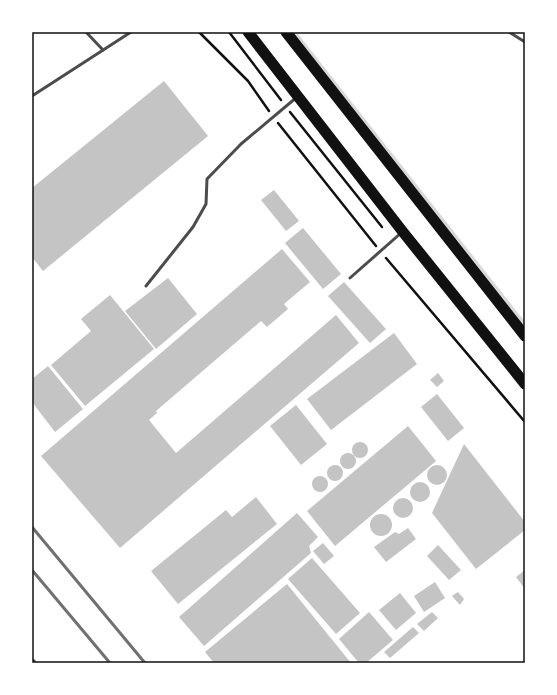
<svg xmlns="http://www.w3.org/2000/svg" width="557" height="695" viewBox="0 0 557 695" font-family="Quicksand,sans-serif">
	<style>
		.lines { fill: none; stroke-linecap: round; stroke-linejoin: round }
		.stream { stroke: #d9d9d9; stroke-width: 4 }
		.building { fill: #c4c4c4 }
		.path { stroke: #111; stroke-width: 2.5 }
		.service { stroke: #4c4c4c; stroke-width: 3 }
		.tertiary { stroke: #4c4c4c; stroke-width: 7 }
		.trunk { stroke: #111; stroke-width: 11 }
		.rail { stroke: #707070; stroke-width: 3 }
		.neatline { fill: none; stroke: #111; stroke-width: 1.5 }
	</style>
	<rect width="100%" height="100%" fill="#fff"/>
	<g class="lines">
		<!-- stream -->
		<path class="stream" d="M 294,32 L 525,325"/>
	</g>
	<!-- building -->
	<g class="building">
		<path d="M 164,81 L 208,136 L 43,271 L 32,257 L 32,188 Z"/>
		<path d="M 274,190 L 299,221 L 286,231 L 261,200 Z"/>
		<path d="M 303,228 L 341,274 L 323,289 L 285,243 Z"/>
		<path d="M 282,249 L 310,282 L 284,304 L 288,309 L 267,327 L 261,321 L 156,411 L 157,413 L 149,420 L 176,453 L 336,315 L 359,343 L 120,548 L 41,456 Z"/>
		<path d="M 168,278 L 197,314 L 156,349 L 125,311 Z"/>
		<path d="M 344,282 L 386,329 L 370,343 L 328,296 Z"/>
		<path d="M 110,295 L 154,349 L 85,406 L 51,365 L 91,331 L 81,319 Z"/>
		<path d="M 394,333 L 417,364 L 331,430 L 307,399 Z"/>
		<path d="M 48,366 L 83,409 L 55,432 L 32,402 L 32,379 Z"/>
		<path d="M 438,373 L 444,381 L 437,387 L 430,380 Z"/>
		<path d="M 437,394 L 464,428 L 448,441 L 421,407 Z"/>
		<path d="M 296,405 L 327,444 L 301,465 L 270,426 Z"/>
		<path d="M 408,426 L 436,461 L 335,546 L 307,511 Z"/>
		<circle cx="360" cy="450" r="8"/>
		<path d="M 464,444 L 525,522 L 525,530 L 476,569 L 432,513 Z"/>
		<circle cx="348" cy="461" r="8"/>
		<circle cx="335" cy="473" r="8"/>
		<circle cx="437" cy="475" r="10"/>
		<circle cx="320" cy="484" r="8"/>
		<circle cx="420" cy="492" r="10"/>
		<path d="M 256,497 L 277,524 L 178,604 L 151,571 L 226,510 L 232,517 Z"/>
		<circle cx="403" cy="508" r="10"/>
		<path d="M 297,513 L 318,537 L 309,546 L 311,553 L 204,646 L 179,617 Z"/>
		<circle cx="381" cy="525" r="11"/>
		<path d="M 408,528 L 416,539 L 386,562 L 374,547 L 395,532 L 399,534 Z"/>
		<path d="M 323,543 L 334,556 L 324,564 L 313,551 Z"/>
		<path d="M 438,545 L 461,570 L 449,580 L 427,556 Z"/>
		<path d="M 312,558 L 360,613 L 336,634 L 288,579 Z"/>
		<path d="M 525,570 L 525,589 L 516,577 Z"/>
		<path d="M 435,582 L 445,598 L 424,612 L 414,596 Z"/>
		<path d="M 287,584 L 351,663 L 214,663 L 205,652 Z"/>
		<path d="M 458,592 L 464,599 L 460,605 L 452,596 Z"/>
		<path d="M 400,593 L 416,613 L 396,630 L 379,610 Z"/>
		<path d="M 369,612 L 393,640 L 366,663 L 359,663 L 339,639 Z"/>
		<path d="M 432,612 L 438,618 L 424,631 L 417,624 Z"/>
		<path d="M 413,627 L 419,633 L 390,658 L 384,652 Z"/>
	</g>
	<g class="lines">
		<!-- path -->
		<g class="path">
			<path d="M 199,32 L 248,81 L 269,111"/>
			<path d="M 229,32 L 281,100"/>
			<path d="M 290,112 L 382,227"/>
			<path d="M 278,123 L 376,246"/>
			<path d="M 386,258 L 525,422"/>
		</g>
		<!-- service -->
		<g class="service">
			<path d="M 86,32 L 103,50"/>
			<path d="M 509,32 L 525,42"/>
			<path d="M 32,96 L 131,32"/>
			<path d="M 350,278 L 401,233"/>
			<path d="M 146,286 L 193,227 L 206,204 L 207,179 L 241,144 L 297,97"/>
		</g>
		<!-- tertiary -->
		<path class="tertiary" d="M 32,662 L 33,663"/>
		<!-- trunk -->
		<g class="trunk">
			<path d="M 248,32 L 403,232 L 525,384"/>
			<path d="M 286,32 L 525,336"/>
		</g>
		<!-- rail -->
		<g class="rail">
			<path d="M 32,527 L 145,663"/>
			<path d="M 32,570 L 110,663"/>
		</g>
	</g>
	<!-- border -->
	<rect width="557" height="695" fill="none" stroke="#ffffff" stroke-width="66"/>
	<rect x="33" y="33" width="491" height="629" class="neatline"/>
</svg>
